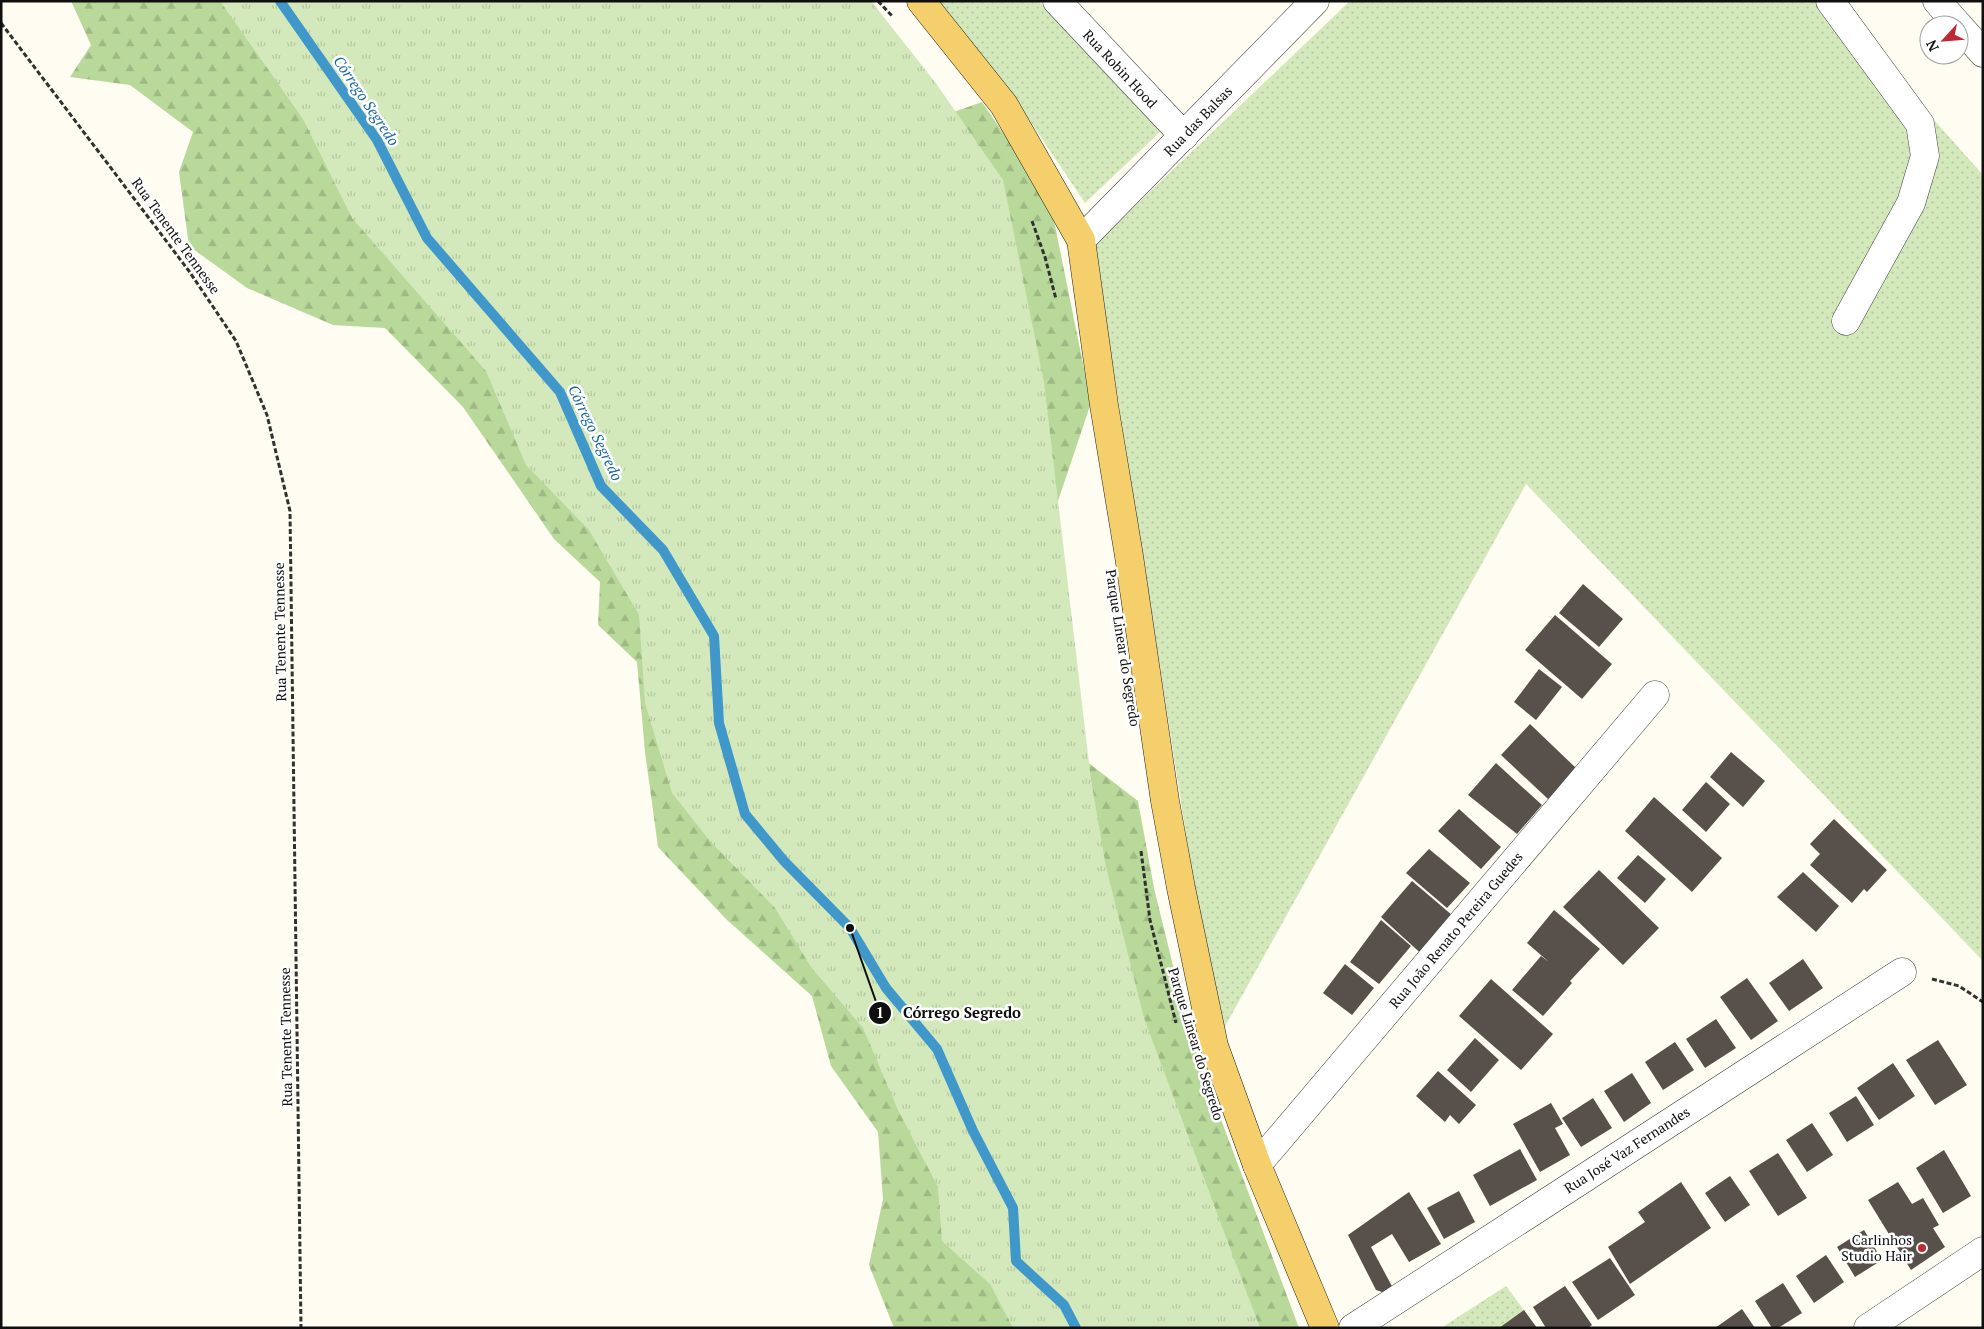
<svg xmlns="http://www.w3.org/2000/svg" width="1984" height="1329" viewBox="0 0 1984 1329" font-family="'PT Serif',serif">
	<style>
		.grass { fill: url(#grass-dots) }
		.forest { fill: url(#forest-firs) }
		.park { fill: url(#park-tufts) }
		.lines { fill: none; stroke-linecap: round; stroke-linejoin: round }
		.stream { stroke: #3f97ca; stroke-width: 10 }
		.building { fill: #58504b }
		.minor-casing { stroke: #424242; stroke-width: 29 }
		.major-casing { stroke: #202020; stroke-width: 29 }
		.path { stroke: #313131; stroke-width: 3; stroke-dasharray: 5 2.5; stroke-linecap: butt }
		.minor { stroke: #fff; stroke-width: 28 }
		.major { stroke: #f5cf6b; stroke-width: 28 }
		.poi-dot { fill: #bd2935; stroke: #fff; stroke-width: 2 }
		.labels { text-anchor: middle; stroke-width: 5; stroke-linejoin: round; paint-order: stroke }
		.street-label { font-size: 14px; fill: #0f0f0f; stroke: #fff }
		.poi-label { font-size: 14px; fill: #0f0f0f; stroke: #fff; text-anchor: end }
		.water-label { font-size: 15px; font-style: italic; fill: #1a699f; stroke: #fff }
		.leader { fill: none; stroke: #0f0f0f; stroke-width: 2 }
		.callout-dot { fill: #0f0f0f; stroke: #fff; stroke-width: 2 }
		.mark-label { font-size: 15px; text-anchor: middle; font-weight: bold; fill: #fff }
		.callout-label { font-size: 15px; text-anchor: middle; font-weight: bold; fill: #0f0f0f; stroke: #fff; stroke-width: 5; stroke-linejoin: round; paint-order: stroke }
	</style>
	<defs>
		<pattern id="grass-dots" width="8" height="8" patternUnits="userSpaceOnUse" patternTransform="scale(1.25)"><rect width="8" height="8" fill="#d4e9bb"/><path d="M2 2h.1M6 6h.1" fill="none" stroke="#b5c7a0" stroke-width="1.8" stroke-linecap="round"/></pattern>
		<pattern id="forest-firs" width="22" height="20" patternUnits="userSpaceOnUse" patternTransform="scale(1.25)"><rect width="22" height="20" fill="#b9d99b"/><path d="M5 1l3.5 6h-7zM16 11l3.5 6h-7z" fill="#9eb984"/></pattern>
		<pattern id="park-tufts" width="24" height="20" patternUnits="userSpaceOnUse" patternTransform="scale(1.25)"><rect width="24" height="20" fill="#d4e9bb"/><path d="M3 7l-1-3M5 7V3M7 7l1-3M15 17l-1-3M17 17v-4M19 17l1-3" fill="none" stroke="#b5c7a0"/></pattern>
	</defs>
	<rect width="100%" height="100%" fill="#fffcf1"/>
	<!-- grass -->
	<g class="grass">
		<path d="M 931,1 L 1039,1 L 1161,131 L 1085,203 L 1016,100 Z"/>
		<path d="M 1350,1 L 1828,1 L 1983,175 L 1983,961 L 1526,484 L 1218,1039 L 1094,245 Z"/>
		<path d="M 1506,1286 L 1524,1310 L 1499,1328 L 1441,1328 Z"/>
	</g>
	<!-- forest -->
	<path class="forest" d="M 71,1 L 252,1 L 922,123 L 982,102 L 1050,201 L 1091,403 L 1055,510 L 1056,738 L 1138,801 L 1154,888 L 1191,1039 L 1299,1328 L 894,1328 L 869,1265 L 883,1199 L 878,1132 L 831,1066 L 812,996 L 726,919 L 658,847 L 645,752 L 637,662 L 598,625 L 600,582 L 554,539 L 463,407 L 385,328 L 333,325 L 247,288 L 189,246 L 179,172 L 193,132 L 130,85 L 70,77 L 91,45 Z"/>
	<!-- park -->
	<path class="park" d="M 220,1 L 871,1 L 935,82 L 1003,180 L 1044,382 L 1091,780 L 1106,867 L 1144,1018 L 1260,1328 L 1013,1328 L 990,1284 L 942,1241 L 938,1187 L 898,1110 L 863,1028 L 811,967 L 775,908 L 710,841 L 672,793 L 645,703 L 639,615 L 589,530 L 526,465 L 486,371 L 352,218 L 303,119 Z"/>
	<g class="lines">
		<!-- stream -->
		<path class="stream" d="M 280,1 L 377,140 L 427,238 L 560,392 L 601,486 L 663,550 L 714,636 L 719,723 L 745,814 L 784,861 L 850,928 L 886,988 L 937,1049 L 973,1131 L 1013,1208 L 1016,1261 L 1064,1305 L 1076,1328"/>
	</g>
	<!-- building -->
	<g class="building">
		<path d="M 1583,584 L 1623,619 L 1599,647 L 1559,613 Z"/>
		<path d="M 1555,615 L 1612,664 L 1582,699 L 1525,650 Z"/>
		<path d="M 1539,669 L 1562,687 L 1536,720 L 1514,702 Z"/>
		<path d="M 1530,724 L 1577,769 L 1548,799 L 1501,755 Z"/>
		<path d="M 1731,752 L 1765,781 L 1743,807 L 1710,777 Z"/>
		<path d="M 1496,763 L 1542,805 L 1517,834 L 1468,795 Z"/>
		<path d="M 1706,782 L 1730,804 L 1706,832 L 1682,810 Z"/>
		<path d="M 1654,797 L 1722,858 L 1692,892 L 1625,831 Z"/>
		<path d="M 1459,809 L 1501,847 L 1481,869 L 1438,831 Z"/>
		<path d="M 1834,819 L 1887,870 L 1867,892 L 1864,889 L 1852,903 L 1810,865 L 1820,854 L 1810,844 Z"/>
		<path d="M 1429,849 L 1470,883 L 1447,908 L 1406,873 Z"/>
		<path d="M 1638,855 L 1666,879 L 1645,903 L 1617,878 Z"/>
		<path d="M 1599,870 L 1659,928 L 1623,965 L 1563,907 Z"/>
		<path d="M 1803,872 L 1839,906 L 1816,932 L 1777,897 Z"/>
		<path d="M 1412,881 L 1459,921 L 1427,959 L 1381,917 Z"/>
		<path d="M 1554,910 L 1600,949 L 1570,981 L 1572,983 L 1543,1016 L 1512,990 L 1541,956 L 1549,962 L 1527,943 Z"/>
		<path d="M 1381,920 L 1411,946 L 1379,984 L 1350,962 Z"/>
		<path d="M 1803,959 L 1823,988 L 1789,1011 L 1769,983 Z"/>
		<path d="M 1345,964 L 1374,988 L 1352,1015 L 1323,993 Z"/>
		<path d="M 1747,978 L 1778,1021 L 1751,1040 L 1720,997 Z"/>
		<path d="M 1491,979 L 1553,1034 L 1521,1070 L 1459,1016 Z"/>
		<path d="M 1716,1019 L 1736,1048 L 1705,1068 L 1686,1039 Z"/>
		<path d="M 1475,1038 L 1499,1060 L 1471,1092 L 1447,1070 Z"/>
		<path d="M 1938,1040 L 1967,1085 L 1935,1105 L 1906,1060 Z"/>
		<path d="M 1675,1042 L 1694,1070 L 1663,1090 L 1645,1062 Z"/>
		<path d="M 1893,1063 L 1915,1096 L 1879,1120 L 1857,1088 Z"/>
		<path d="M 1438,1071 L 1476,1105 L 1459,1124 L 1450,1115 L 1445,1122 L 1416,1096 Z"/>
		<path d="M 1632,1073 L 1651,1103 L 1624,1122 L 1604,1091 Z"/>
		<path d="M 1856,1096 L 1874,1125 L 1847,1142 L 1829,1113 Z"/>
		<path d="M 1593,1098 L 1612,1128 L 1581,1147 L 1562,1118 Z"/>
		<path d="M 1551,1103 L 1563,1124 L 1555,1128 L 1570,1155 L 1540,1172 L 1513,1124 Z"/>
		<path d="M 1812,1123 L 1833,1155 L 1807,1172 L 1786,1140 Z"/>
		<path d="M 1520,1149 L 1537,1180 L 1490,1206 L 1473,1175 Z"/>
		<path d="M 1944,1150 L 1971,1196 L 1943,1213 L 1916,1168 Z"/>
		<path d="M 1778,1153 L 1807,1198 L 1778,1216 L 1749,1171 Z"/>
		<path d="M 1730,1176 L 1750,1205 L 1725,1222 L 1705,1193 Z"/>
		<path d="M 1681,1182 L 1711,1228 L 1630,1284 L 1608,1247 L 1645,1222 L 1638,1212 Z"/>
		<path d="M 1898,1182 L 1912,1204 L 1923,1198 L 1939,1225 L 1933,1228 L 1945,1247 L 1911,1270 L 1868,1200 Z"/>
		<path d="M 1459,1191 L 1475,1222 L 1444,1239 L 1427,1208 Z"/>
		<path d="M 1409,1192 L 1441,1244 L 1409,1262 L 1392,1234 L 1371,1247 L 1394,1290 L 1388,1294 L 1376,1290 L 1348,1235 Z"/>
		<path d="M 1864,1230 L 1882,1260 L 1855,1277 L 1837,1247 Z"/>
		<path d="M 1826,1255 L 1844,1282 L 1814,1303 L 1796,1276 Z"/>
		<path d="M 1610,1258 L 1635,1295 L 1598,1320 L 1572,1282 Z"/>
		<path d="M 1783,1283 L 1802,1313 L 1778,1328 L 1772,1328 L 1755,1301 Z"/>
		<path d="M 1565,1286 L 1592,1325 L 1588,1328 L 1546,1328 L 1533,1307 Z"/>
		<path d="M 1742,1309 L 1755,1328 L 1715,1328 Z"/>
		<path d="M 1524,1310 L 1537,1328 L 1499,1328 Z"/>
	</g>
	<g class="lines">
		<!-- minor casing -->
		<g class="minor-casing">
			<g id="minor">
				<path d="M 1057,1 L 1184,136"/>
				<path d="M 1830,1 L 1920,124 L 1925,156 L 1911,203 L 1846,321"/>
				<path d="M 1937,1 L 1958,25"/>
				<path d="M 1959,26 L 1983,53"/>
				<path d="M 1081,240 L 1315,1"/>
				<path d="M 1257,1165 L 1655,695"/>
				<path d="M 1353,1328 L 1902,972"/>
				<path d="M 1868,1328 L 1983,1251"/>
			</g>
		</g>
		<!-- major casing -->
		<g class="major-casing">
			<path id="major" d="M 921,1 L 1004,105 L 1081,240 L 1104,405 L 1129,556 L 1165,801 L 1181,888 L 1214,1046 L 1257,1165 L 1325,1328"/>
		</g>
		<!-- path -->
		<g class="path">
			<path d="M 878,1 L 893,17"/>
			<path d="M 1,23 L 189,271 L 236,341 L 267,415 L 290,511 L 301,1328"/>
			<path d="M 1032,221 L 1045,257 L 1056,299"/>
			<path d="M 1141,851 L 1150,920 L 1176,1023"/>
			<path d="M 1932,979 L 1959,986 L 1983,1002"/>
		</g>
		<!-- minor -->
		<use href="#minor" class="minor"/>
		<!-- major -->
		<use href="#major" class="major"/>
	</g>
	<!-- markers -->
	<circle class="poi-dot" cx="1922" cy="1248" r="5"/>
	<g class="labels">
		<!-- street labels -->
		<g class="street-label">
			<text transform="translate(1120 69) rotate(47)" y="5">Rua Robin Hood</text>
			<text transform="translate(1198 121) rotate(-46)" y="5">Rua das Balsas</text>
			<text transform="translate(176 236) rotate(54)" y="5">Rua Tenente Tennesse</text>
			<text transform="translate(280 632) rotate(-91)" y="5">Rua Tenente Tennesse</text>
			<text transform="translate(1123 648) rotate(81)" y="5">Parque Linear do Segredo</text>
			<text transform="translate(1456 930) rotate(-50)" y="5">Rua João Renato Pereira Guedes</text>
			<text transform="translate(286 1037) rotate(-91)" y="5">Rua Tenente Tennesse</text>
			<text transform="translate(1196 1044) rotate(73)" y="5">Parque Linear do Segredo</text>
			<text transform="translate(1627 1150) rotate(-33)" y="5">Rua José Vaz Fernandes</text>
		</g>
		<!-- poi labels -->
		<g class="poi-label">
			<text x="1912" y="1245">Carlinhos<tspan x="1912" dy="16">Studio Hair</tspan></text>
		</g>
		<!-- water labels -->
		<g class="water-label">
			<text transform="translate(366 101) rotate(56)" y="5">Córrego Segredo</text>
			<text transform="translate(595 433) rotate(64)" y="5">Córrego Segredo</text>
		</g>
	</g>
	<!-- callouts -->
	<path class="leader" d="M850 928L880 1013"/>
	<g class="callout-dot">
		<circle cx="850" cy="928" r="5"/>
		<circle cx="880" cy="1013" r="12"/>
	</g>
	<g class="mark-label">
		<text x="880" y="1018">1</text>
	</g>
	<g class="callout-label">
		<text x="962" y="1018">Córrego Segredo</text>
	</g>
	<!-- border -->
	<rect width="1984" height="1329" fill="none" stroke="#0f0f0f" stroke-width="5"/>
	<!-- north arrow -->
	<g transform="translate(1944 40) rotate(244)"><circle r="24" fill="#ffffff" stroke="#9f9f9f"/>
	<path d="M0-4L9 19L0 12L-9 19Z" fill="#bd2935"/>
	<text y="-8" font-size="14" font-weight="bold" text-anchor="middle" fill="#0f0f0f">N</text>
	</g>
</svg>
